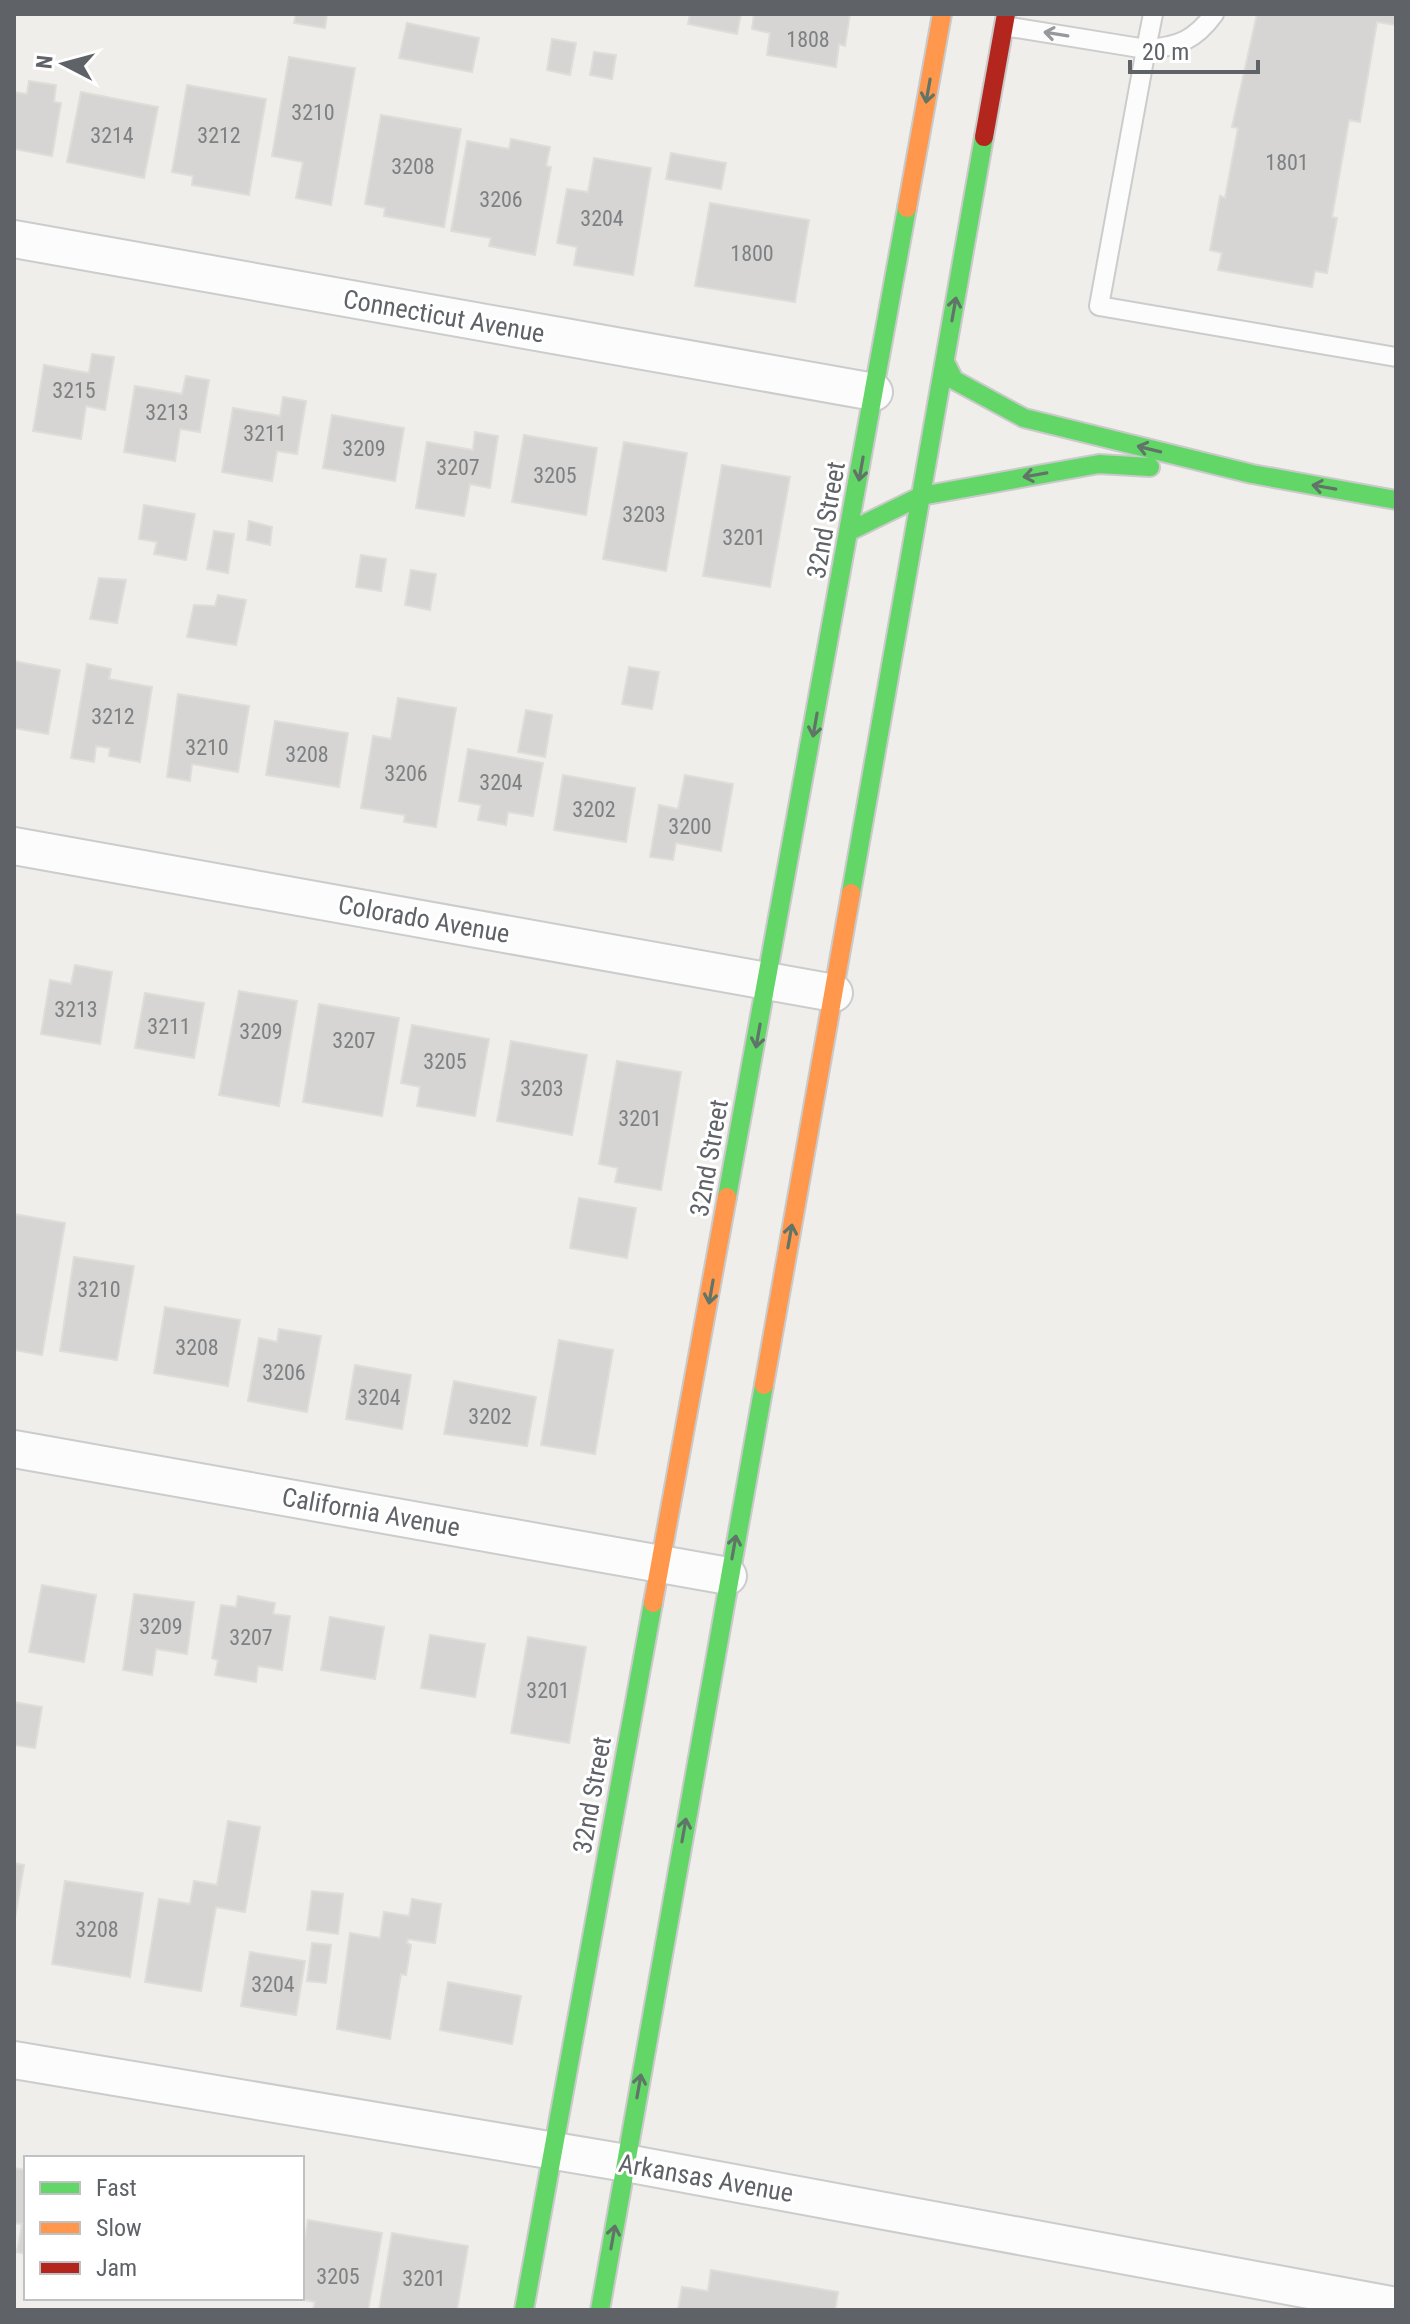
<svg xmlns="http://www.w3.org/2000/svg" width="1410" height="2324" viewBox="0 0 1410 2324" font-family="'Roboto Condensed',sans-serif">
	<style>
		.building { fill: #d6d5d3; stroke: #deddd9; stroke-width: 2 }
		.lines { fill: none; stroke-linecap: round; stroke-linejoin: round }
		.lane-casing { stroke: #cbcccc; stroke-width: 22 }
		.street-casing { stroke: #cbcccc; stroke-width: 40 }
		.fast-casing { stroke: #cacacb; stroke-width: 22 }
		.slow-casing { stroke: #cacacb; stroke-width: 22 }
		.jam-casing { stroke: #cacacb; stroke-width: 22 }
		.lane { stroke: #fdfcfc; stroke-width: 18 }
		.street { stroke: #fdfcfc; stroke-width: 36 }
		.fast { stroke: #63d668; stroke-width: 18 }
		.slow { stroke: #ff974d; stroke-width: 18 }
		.jam { stroke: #b3261e; stroke-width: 18 }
		.oneway { stroke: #96999c }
		.oneway2 { stroke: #607468 }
		.labels { text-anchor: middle; stroke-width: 6; stroke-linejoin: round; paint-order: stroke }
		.number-label { font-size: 22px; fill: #7e8184 }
		.street-label { font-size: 26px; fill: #5f6368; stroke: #fff }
	</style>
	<rect width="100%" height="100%" fill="#efeeea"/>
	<!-- building -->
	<g class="building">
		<path d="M 296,14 L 327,14 L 325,28 L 294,23 Z"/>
		<path d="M 690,14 L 741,14 L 737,34 L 688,24 Z"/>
		<path d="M 754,14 L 850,14 L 845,46 L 839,44 L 836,67 L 767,55 L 770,33 L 752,29 Z"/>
		<path d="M 1257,14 L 1396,14 L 1396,25 L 1377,22 L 1360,122 L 1349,120 L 1332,217 L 1337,218 L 1327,273 L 1315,271 L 1312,287 L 1218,270 L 1222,253 L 1210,250 L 1220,196 L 1225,198 L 1238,128 L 1232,127 Z"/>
		<path d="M 407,23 L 479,38 L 472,72 L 399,58 Z"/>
		<path d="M 552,39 L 576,43 L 570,75 L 547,70 Z"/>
		<path d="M 594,52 L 616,55 L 612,79 L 590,75 Z"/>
		<path d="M 289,57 L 355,68 L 331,205 L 296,198 L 303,162 L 272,156 Z"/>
		<path d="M 29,81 L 56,85 L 54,102 L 61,103 L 52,156 L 14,149 L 14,92 L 27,94 Z"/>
		<path d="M 187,85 L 266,99 L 249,195 L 192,185 L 193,176 L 172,172 Z"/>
		<path d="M 81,92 L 158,107 L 144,178 L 67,162 Z"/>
		<path d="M 381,115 L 461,129 L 444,227 L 384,216 L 385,208 L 365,204 Z"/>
		<path d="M 511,139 L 550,147 L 546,166 L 551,167 L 535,255 L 489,246 L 491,238 L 451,231 L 467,141 L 509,149 Z"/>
		<path d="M 671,153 L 726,163 L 721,189 L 666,179 Z"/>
		<path d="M 594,158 L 651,168 L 633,275 L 574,265 L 577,247 L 557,243 L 567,189 L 588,192 Z"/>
		<path d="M 710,203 L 809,220 L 795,302 L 695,286 Z"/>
		<path d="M 92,354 L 114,357 L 105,410 L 86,406 L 81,439 L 33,431 L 44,365 L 89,373 Z"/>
		<path d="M 186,376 L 209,380 L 200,432 L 180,429 L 175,461 L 124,452 L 135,386 L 182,394 Z"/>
		<path d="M 283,397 L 306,401 L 297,454 L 277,451 L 272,481 L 222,472 L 233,408 L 280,416 Z"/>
		<path d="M 332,415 L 404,428 L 395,481 L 323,468 Z"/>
		<path d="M 475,432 L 498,436 L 490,488 L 470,484 L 464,516 L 416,508 L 427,442 L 473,450 Z"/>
		<path d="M 524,435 L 597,448 L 586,515 L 512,502 Z"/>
		<path d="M 624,442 L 687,453 L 666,571 L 603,559 Z"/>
		<path d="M 722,465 L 790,477 L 770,587 L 703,576 Z"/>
		<path d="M 144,505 L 195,514 L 186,560 L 154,554 L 157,542 L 139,539 Z"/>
		<path d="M 249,521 L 272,527 L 270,545 L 247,540 Z"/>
		<path d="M 214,531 L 234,534 L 228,573 L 207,569 Z"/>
		<path d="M 361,555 L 386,559 L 381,591 L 356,587 Z"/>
		<path d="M 411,570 L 436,574 L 430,610 L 405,605 Z"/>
		<path d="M 99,578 L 126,580 L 117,623 L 90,619 Z"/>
		<path d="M 218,595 L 246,600 L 236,645 L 187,637 L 194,605 L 215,606 Z"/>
		<path d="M 14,661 L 60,670 L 48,734 L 14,728 Z"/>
		<path d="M 87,664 L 111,669 L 109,679 L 152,687 L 140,762 L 109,756 L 110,748 L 96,746 L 94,762 L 71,758 Z"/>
		<path d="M 629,667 L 659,672 L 652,709 L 622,704 Z"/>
		<path d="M 178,694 L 249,706 L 238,772 L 192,764 L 190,781 L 167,777 Z"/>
		<path d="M 398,698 L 456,708 L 436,827 L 404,822 L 405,815 L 361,808 L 373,736 L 391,739 Z"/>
		<path d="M 526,710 L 552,715 L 545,757 L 518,752 Z"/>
		<path d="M 275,721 L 348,733 L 339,787 L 266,775 Z"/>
		<path d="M 468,749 L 543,763 L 533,816 L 508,812 L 506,825 L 478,820 L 481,805 L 459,801 Z"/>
		<path d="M 563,775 L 635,788 L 626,842 L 554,830 Z"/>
		<path d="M 685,775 L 733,784 L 721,851 L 676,843 L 673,860 L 650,857 L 659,805 L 678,809 Z"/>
		<path d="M 75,965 L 112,972 L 100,1044 L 41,1034 L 50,980 L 71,984 Z"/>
		<path d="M 239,991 L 297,1001 L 279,1106 L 219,1095 Z"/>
		<path d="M 145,993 L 204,1003 L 194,1058 L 135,1048 Z"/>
		<path d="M 319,1004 L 399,1018 L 382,1116 L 303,1102 Z"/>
		<path d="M 412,1025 L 489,1039 L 475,1116 L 417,1106 L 420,1087 L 401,1083 Z"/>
		<path d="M 511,1041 L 587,1055 L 572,1135 L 497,1121 Z"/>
		<path d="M 617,1061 L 681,1072 L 661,1190 L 615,1182 L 618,1168 L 599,1164 Z"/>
		<path d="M 579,1198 L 636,1208 L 627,1258 L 570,1248 Z"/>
		<path d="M 14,1214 L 65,1223 L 42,1355 L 14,1350 Z"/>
		<path d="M 74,1257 L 134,1266 L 117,1360 L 60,1351 Z"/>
		<path d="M 165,1307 L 240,1320 L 228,1386 L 154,1373 Z"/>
		<path d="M 279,1329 L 321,1336 L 307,1412 L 248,1401 L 259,1338 L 277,1342 Z"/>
		<path d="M 559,1340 L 613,1350 L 595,1454 L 541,1445 Z"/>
		<path d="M 355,1365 L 411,1375 L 402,1429 L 346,1419 Z"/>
		<path d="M 454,1381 L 536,1397 L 527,1446 L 444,1434 Z"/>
		<path d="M 42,1585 L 96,1595 L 84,1662 L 29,1652 Z"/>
		<path d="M 134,1594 L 194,1602 L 187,1654 L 156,1649 L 152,1675 L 123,1670 Z"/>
		<path d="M 238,1596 L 275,1603 L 273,1614 L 290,1616 L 282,1670 L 258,1666 L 256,1682 L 215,1675 L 218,1660 L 212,1658 L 221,1605 L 236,1607 Z"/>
		<path d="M 330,1617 L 384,1627 L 375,1679 L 321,1670 Z"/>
		<path d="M 430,1635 L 485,1644 L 475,1697 L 421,1688 Z"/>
		<path d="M 528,1637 L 586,1647 L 569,1743 L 511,1733 Z"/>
		<path d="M 14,1702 L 42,1707 L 35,1748 L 14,1745 Z"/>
		<path d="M 228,1821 L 260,1827 L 245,1912 L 216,1907 L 201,1991 L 145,1982 L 159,1899 L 190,1904 L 194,1881 L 217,1885 Z"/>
		<path d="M 14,1863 L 24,1865 L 14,1924 Z"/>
		<path d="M 65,1881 L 143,1893 L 130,1977 L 52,1964 Z"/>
		<path d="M 312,1891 L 343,1894 L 338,1934 L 307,1930 Z"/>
		<path d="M 412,1899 L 441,1904 L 435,1943 L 408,1939 L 407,1943 L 411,1945 L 406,1975 L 401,1974 L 390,2039 L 337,2029 L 350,1933 L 380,1938 L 384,1912 L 409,1916 Z"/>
		<path d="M 312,1943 L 331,1945 L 326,1983 L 307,1981 Z"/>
		<path d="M 250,1952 L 305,1961 L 296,2015 L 241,2006 Z"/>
		<path d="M 448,1982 L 521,1996 L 512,2044 L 440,2030 Z"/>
		<path d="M 14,2168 L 26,2170 L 26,2254 L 17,2252 L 22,2224 L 14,2223 Z"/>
		<path d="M 308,2220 L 382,2233 L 368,2310 L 313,2310 L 315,2302 L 294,2298 L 302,2298 L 302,2254 Z"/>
		<path d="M 392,2233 L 468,2246 L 457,2310 L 379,2310 Z"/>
		<path d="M 711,2270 L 838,2292 L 835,2310 L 678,2310 L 682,2287 L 708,2291 Z"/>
	</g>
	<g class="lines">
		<!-- lane casing -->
		<g class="lane-casing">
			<g id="lane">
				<path d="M 1214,14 C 1195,40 1178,47 1146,49 L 1099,306 L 1396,357"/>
				<path d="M 1004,26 L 1146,49 L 1153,14"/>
			</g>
		</g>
		<!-- street casing -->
		<g class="street-casing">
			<g id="street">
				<path d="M 14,239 L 874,392"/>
				<path d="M 14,846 L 834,993"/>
				<path d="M 14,1449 L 728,1576"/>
				<path d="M 14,2060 L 626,2163 L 1396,2306"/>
			</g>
		</g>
		<!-- fast casing -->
		<g class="fast-casing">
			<g id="fast">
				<path d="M 945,362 L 954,380 L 1024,418 L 1252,474 L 1396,500"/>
				<path d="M 850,531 L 921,496 L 1099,464 L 1150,467"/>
				<path d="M 851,893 L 984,137"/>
				<path d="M 727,1197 L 907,208"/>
				<path d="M 524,2310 L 653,1603"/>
				<path d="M 600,2310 L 764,1385"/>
			</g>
		</g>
		<!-- slow casing -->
		<g class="slow-casing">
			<g id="slow">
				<path d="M 907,208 L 942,14"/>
				<path d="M 764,1385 L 851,893"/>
				<path d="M 653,1603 L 727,1197"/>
			</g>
		</g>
		<!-- jam casing -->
		<g class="jam-casing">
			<path id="jam" d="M 984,137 L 1006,14"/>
		</g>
		<!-- lane -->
		<use href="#lane" class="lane"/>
		<!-- street -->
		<use href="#street" class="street"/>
		<!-- fast -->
		<use href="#fast" class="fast"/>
		<!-- slow -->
		<use href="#slow" class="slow"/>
		<!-- jam -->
		<use href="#jam" class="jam"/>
	</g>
	<!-- one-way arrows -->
	<defs><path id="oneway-shaft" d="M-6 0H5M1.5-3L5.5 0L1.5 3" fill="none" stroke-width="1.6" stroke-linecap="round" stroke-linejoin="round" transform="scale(2)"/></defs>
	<use class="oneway" href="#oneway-shaft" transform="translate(1056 34) rotate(-171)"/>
	<g class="oneway2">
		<use href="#oneway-shaft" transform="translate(928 91) rotate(100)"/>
		<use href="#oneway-shaft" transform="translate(954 309) rotate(-80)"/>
		<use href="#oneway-shaft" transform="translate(1149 449) rotate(-166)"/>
		<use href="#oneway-shaft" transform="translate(861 469) rotate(100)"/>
		<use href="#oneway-shaft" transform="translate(1035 475) rotate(170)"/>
		<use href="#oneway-shaft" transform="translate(1324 487) rotate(-170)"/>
		<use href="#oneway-shaft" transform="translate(815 725) rotate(100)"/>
		<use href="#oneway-shaft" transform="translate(758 1036) rotate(100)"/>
		<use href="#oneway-shaft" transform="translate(790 1236) rotate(-80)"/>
		<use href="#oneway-shaft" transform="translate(711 1292) rotate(100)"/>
		<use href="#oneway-shaft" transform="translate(734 1547) rotate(-80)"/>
		<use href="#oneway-shaft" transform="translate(684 1830) rotate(-80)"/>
		<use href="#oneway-shaft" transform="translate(639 2086) rotate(-80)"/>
		<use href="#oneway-shaft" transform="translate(613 2237) rotate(-80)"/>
	</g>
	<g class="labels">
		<!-- number labels -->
		<g class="number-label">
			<text x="808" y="47">1808</text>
			<text x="313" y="120">3210</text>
			<text x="112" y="143">3214</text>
			<text x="219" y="143">3212</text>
			<text x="1287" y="170">1801</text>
			<text x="413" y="174">3208</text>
			<text x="501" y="207">3206</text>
			<text x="602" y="226">3204</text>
			<text x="752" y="261">1800</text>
			<text x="74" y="398">3215</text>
			<text x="167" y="420">3213</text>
			<text x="265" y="441">3211</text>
			<text x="364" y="456">3209</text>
			<text x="458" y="475">3207</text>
			<text x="555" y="483">3205</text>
			<text x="644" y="522">3203</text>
			<text x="744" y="545">3201</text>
			<text x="113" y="724">3212</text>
			<text x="207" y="755">3210</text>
			<text x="307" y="762">3208</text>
			<text x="406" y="781">3206</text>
			<text x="501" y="790">3204</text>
			<text x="594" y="817">3202</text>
			<text x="690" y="834">3200</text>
			<text x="76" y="1017">3213</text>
			<text x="169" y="1034">3211</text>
			<text x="261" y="1039">3209</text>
			<text x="354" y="1048">3207</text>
			<text x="445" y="1069">3205</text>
			<text x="542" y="1096">3203</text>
			<text x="640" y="1126">3201</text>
			<text x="99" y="1297">3210</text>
			<text x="197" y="1355">3208</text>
			<text x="284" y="1380">3206</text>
			<text x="379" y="1405">3204</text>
			<text x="490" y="1424">3202</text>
			<text x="161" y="1634">3209</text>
			<text x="251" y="1645">3207</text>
			<text x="548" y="1698">3201</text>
			<text x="97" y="1937">3208</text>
			<text x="273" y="1992">3204</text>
			<text x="338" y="2284">3205</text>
			<text x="424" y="2286">3201</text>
		</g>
		<!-- street labels -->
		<g class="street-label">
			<text transform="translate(444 316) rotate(10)" y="9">Connecticut Avenue</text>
			<text transform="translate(826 520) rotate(-80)" y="9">32nd Street</text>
			<text transform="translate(424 919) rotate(10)" y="9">Colorado Avenue</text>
			<text transform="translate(709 1158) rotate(-80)" y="9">32nd Street</text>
			<text transform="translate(371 1512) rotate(10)" y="9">California Avenue</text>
			<text transform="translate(592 1795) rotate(-80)" y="9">32nd Street</text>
			<text transform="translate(706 2178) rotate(10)" y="9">Arkansas Avenue</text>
		</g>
	</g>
	<!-- border -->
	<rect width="1410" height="2324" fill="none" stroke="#5f6368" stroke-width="32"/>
	<!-- legend -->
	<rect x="24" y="2156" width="280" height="144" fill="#ffffff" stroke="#bfc1c3" stroke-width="2"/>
	<rect x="40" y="2182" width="40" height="12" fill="#63d668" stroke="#bfc1c3" stroke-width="2"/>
	<text x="96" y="2196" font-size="24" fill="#5f6368">Fast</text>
	<rect x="40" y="2222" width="40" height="12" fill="#ff974d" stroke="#bfc1c3" stroke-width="2"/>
	<text x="96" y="2236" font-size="24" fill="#5f6368">Slow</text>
	<rect x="40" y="2262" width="40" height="12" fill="#b3261e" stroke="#bfc1c3" stroke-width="2"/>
	<text x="96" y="2276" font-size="24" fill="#5f6368">Jam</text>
	<!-- north arrow -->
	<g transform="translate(64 64) rotate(276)" stroke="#ffffff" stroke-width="6" paint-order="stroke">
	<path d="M0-6L14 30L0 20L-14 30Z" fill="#5f6368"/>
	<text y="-12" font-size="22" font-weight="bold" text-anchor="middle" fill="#5f6368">N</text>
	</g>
	<!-- scale -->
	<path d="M1130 60v12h128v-12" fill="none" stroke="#5f6368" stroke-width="4"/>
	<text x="1142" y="60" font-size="24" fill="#5f6368" stroke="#ffffff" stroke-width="6" paint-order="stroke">20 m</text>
</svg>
